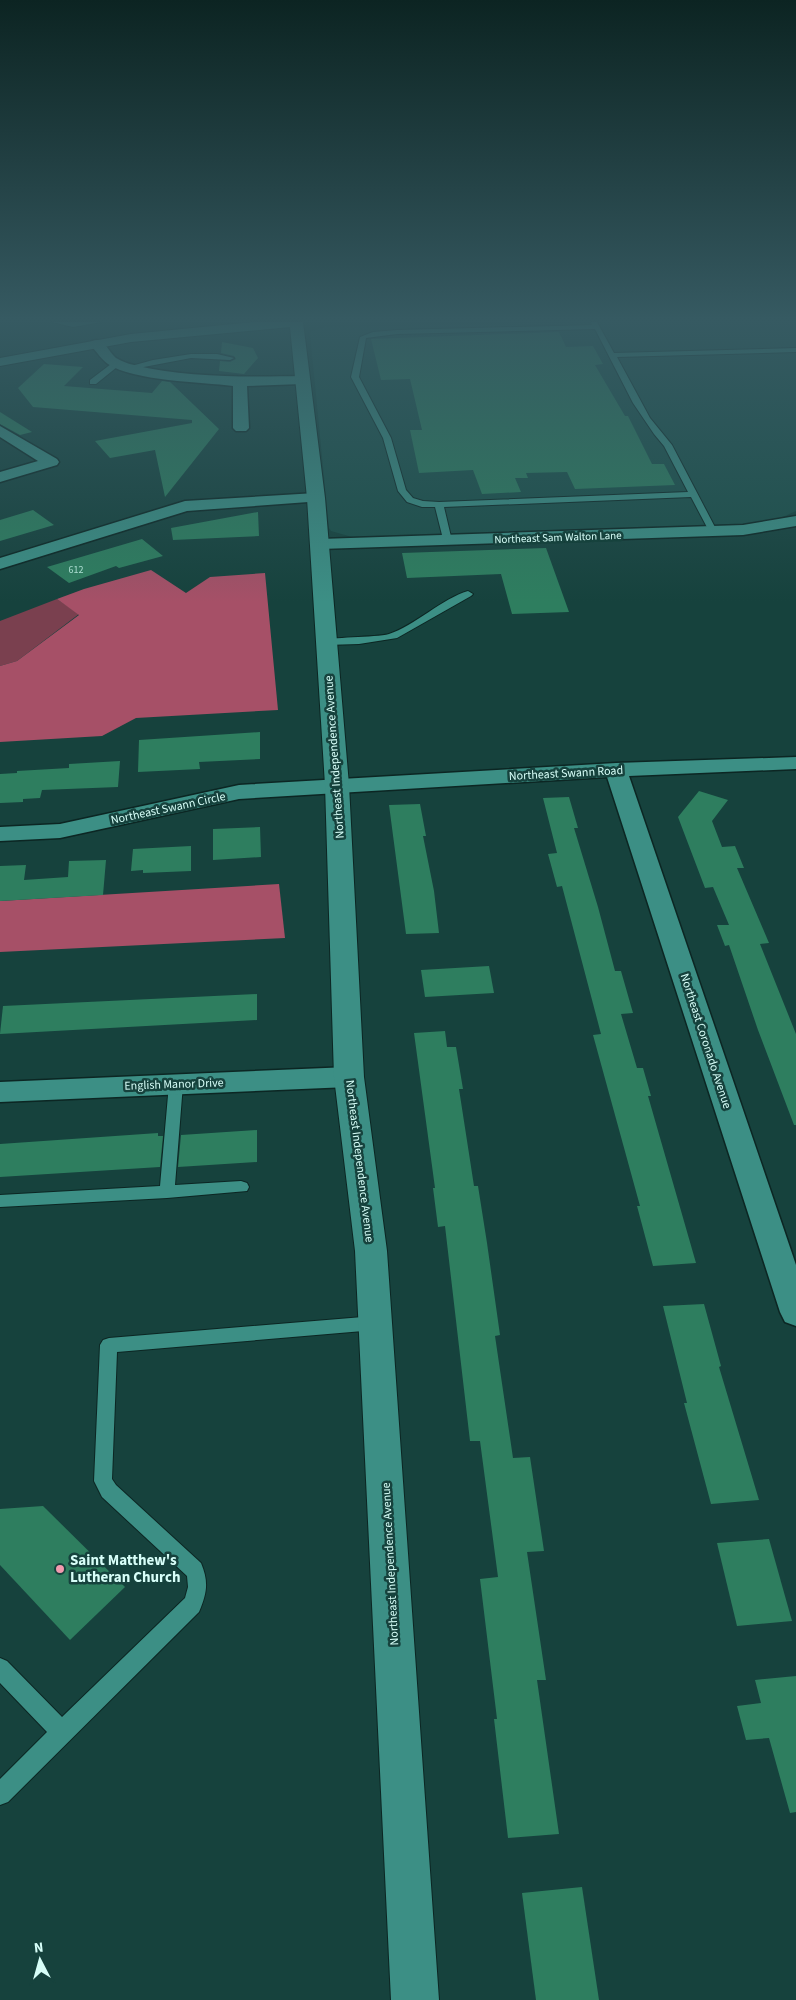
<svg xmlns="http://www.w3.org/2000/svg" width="796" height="2000" viewBox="0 0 796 2000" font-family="'Source Sans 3',sans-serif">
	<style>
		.built { fill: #1b4f49 }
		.green { fill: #7a404f }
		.forest { fill: #a65067 }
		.building { fill: #2e7e5f }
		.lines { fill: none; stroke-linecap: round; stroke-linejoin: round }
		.lane-casing { stroke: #0c2623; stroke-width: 2 }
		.street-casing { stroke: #0c2623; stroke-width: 3 }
		.secondary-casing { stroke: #0c2623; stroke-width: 2 }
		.lane { fill: #3c8f85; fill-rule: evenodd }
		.street { fill: #3c8f85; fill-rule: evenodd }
		.secondary { fill: #3c8f85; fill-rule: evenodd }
		.poi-dot { fill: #f29aae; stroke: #16423d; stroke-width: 2 }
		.labels { text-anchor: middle; stroke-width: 5; stroke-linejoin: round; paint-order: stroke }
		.number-label { font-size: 10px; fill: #added2 }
		.far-street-label { font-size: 11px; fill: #d7fef8; stroke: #16423d }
		.street-label { font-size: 12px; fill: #d7fef8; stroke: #16423d }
		.near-poi-label { font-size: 15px; font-weight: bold; fill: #d7fef8; stroke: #16423d; text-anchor: start }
	</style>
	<rect width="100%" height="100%" fill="#16423d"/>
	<!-- built -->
	<path class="built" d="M 590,322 L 796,322 L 796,511 L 774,521 L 747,526 L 487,535 L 352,537 L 331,531 L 329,528 L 310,334 L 311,331 L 326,327 Z"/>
	<!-- green -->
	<path class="green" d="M 57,599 L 79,614 L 17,661 L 0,666 L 0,621 Z"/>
	<!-- forest -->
	<g class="forest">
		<path d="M 151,570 L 186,593 L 210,577 L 265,573 L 278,710 L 136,718 L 102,736 L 0,742 L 0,666 L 17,661 L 79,615 L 57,599 L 84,589 Z"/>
		<path d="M 279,884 L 285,938 L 0,952 L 0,901 Z"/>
	</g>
	<!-- building -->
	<g class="building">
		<path d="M 559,332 L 566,347 L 593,346 L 603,364 L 595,365 L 625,416 L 628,416 L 652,464 L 664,464 L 675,485 L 575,489 L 567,472 L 526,473 L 528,478 L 515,478 L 521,492 L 482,494 L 473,470 L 419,473 L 410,430 L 422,430 L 410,379 L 381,380 L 371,339 Z"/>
		<path d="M 222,342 L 253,348 L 258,358 L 244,374 L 219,371 L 220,361 L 230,362 L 236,359 L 234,356 L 221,353 Z"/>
		<path d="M 44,364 L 83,367 L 64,386 L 152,393 L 162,381 L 170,382 L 219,429 L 165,497 L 155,450 L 110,458 L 95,441 L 192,423 L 192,420 L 33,407 L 18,388 Z"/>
		<path d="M 0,412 L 32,432 L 20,435 L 0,424 Z"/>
		<path d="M 33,510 L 54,525 L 0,541 L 0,520 Z"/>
		<path d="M 258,512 L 259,536 L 173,540 L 171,528 Z"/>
		<path d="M 142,539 L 163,556 L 119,568 L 116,566 L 69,583 L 47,567 Z"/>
		<path d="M 546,548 L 569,612 L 512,614 L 501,574 L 407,578 L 402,553 Z"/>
		<path d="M 260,732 L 260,759 L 199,762 L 200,769 L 138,772 L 139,740 Z"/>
		<path d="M 120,761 L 118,787 L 42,790 L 40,798 L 23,799 L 23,802 L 0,803 L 0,774 L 17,773 L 17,771 L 69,768 L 69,764 Z"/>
		<path d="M 699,791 L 728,800 L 712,821 L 722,847 L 735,846 L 744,868 L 737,868 L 769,943 L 760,944 L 796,1034 L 796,1125 L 794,1125 L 758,1030 L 729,945 L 725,946 L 717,925 L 729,925 L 713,887 L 705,888 L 678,817 Z"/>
		<path d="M 569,797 L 578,828 L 574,828 L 598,907 L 615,971 L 621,971 L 633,1013 L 621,1014 L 637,1068 L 643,1068 L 651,1096 L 648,1096 L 696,1263 L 653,1266 L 637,1206 L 640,1206 L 593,1035 L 601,1034 L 562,886 L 557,887 L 548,854 L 557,853 L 543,798 Z"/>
		<path d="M 420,804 L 426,836 L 423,836 L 434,891 L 439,933 L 406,934 L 389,805 Z"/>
		<path d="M 260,827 L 261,857 L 213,860 L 213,829 Z"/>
		<path d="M 191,846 L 191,871 L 143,873 L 143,870 L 131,871 L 133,849 Z"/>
		<path d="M 106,860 L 103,895 L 0,901 L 0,866 L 26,865 L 24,880 L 68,877 L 69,861 Z"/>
		<path d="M 489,966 L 494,993 L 425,997 L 421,970 Z"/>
		<path d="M 257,994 L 257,1020 L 0,1034 L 3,1006 Z"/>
		<path d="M 445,1031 L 447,1047 L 456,1047 L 463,1089 L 459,1089 L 474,1186 L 478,1186 L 487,1243 L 500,1335 L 495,1336 L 513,1458 L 530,1457 L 544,1551 L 527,1552 L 546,1680 L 537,1680 L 559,1834 L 508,1838 L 494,1719 L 497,1719 L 480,1579 L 498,1577 L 480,1441 L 470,1441 L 445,1226 L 438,1227 L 433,1188 L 435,1188 L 414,1033 Z"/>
		<path d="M 257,1130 L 257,1162 L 178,1167 L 181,1135 Z"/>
		<path d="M 158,1133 L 158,1136 L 163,1136 L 160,1167 L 0,1177 L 0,1144 Z"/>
		<path d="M 704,1304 L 721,1366 L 719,1367 L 759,1500 L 711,1504 L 684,1403 L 687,1403 L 663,1306 Z"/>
		<path d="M 43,1506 L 125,1587 L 70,1640 L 0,1565 L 0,1509 Z"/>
		<path d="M 769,1539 L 792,1621 L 737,1626 L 717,1543 Z"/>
		<path d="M 796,1676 L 796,1812 L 790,1813 L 769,1738 L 746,1740 L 737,1706 L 761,1703 L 755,1680 Z"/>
		<path d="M 582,1887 L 599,2000 L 536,2000 L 522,1893 Z"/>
	</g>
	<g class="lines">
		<!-- lane casing -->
		<g class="lane-casing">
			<g id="lane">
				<path d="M 52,322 L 101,322 L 73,327 Z"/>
				<path d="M 591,322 L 597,322 L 614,353 L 796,348 L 796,352 L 617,357 L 650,418 L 672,445 L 717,531 L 713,534 L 710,533 L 691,497 L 444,507 L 452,541 L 447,544 L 444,543 L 435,507 L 422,507 L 407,502 L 398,491 L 383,438 L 351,377 L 360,337 L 373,332 L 397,330 L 592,325 ZM 595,329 L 633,403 L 654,434 L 664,446 L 688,492 L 439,502 L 423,501 L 413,498 L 406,490 L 391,438 L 359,377 L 366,338 L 397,334 Z"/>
				<path d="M 191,354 L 217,354 L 234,358 L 230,360 L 191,358 L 128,370 L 124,368 L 153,360 Z"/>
				<path d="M 115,361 L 122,363 L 96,384 L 90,384 L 90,380 Z"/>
				<path d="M 468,591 L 473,594 L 471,596 L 397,638 L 359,644 L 326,645 L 321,642 C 328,636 376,638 389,634 C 414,626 443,598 468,591 Z"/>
				<path d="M 176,1079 L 181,1080 L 183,1084 L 175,1185 L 241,1181 L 247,1183 L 249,1187 L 247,1191 L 167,1198 L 0,1207 L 0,1195 L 160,1186 L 169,1084 L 171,1080 Z"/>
				<path d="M 375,1316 L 381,1318 L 384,1323 L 381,1328 L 375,1330 L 117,1352 L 112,1479 L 116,1485 L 201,1563 C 209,1582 207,1593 199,1612 L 8,1802 L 0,1805 L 0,1779 L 47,1732 L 0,1683 L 0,1658 L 7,1661 L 62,1717 L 185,1598 L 188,1587 L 187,1576 L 102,1497 L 94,1481 L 100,1345 L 103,1340 L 109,1338 Z"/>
			</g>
		</g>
		<!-- street casing -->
		<g class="street-casing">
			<g id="street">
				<path d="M 97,340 C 106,342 109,352 116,358 C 121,361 129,364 134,365 C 186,378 249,377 302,376 L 307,377 L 309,380 L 307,383 L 302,384 L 247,386 L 249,428 L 246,431 L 236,431 L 233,428 L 233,386 C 202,382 133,381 108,364 C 102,360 97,352 92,347 L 90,344 L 92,341 Z"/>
				<path d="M 0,426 L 57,459 L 59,462 L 57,465 L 0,482 L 0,472 L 38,461 L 0,437 Z"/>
				<path d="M 316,493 L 322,495 L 324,498 L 322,501 L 187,511 L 0,569 L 0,558 L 185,501 Z"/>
				<path d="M 796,516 L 796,526 L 743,535 L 320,549 L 314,548 L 311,544 L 314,540 L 320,539 L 743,525 Z"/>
				<path d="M 796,757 L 796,769 L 629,776 L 796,1265 L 796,1326 L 785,1322 L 780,1312 L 607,777 L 239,799 L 60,838 L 0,841 L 0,827 L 60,824 L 239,785 L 616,763 Z"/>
				<path d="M 349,1067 L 359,1070 L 363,1077 L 359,1084 L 349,1087 L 0,1102 L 0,1082 Z"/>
			</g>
		</g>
		<!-- secondary casing -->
		<g class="secondary-casing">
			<path id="secondary" d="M 254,322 L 303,322 L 325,498 L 349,785 L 364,1077 L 387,1251 L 439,2000 L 391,2000 L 355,1251 L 334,1077 L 325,785 L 307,498 L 290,327 L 131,342 L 0,366 L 0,358 L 131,334 Z"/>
		</g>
		<!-- lane -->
		<use href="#lane" class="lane"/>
		<!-- street -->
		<use href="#street" class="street"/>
		<!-- secondary -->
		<use href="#secondary" class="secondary"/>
	</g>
	<!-- sky -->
	<linearGradient id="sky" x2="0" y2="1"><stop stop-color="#0c2422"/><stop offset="0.53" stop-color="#365a62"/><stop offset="1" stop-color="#365a62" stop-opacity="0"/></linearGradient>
	<rect width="796" height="602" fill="url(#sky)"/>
	<!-- markers -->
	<circle class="poi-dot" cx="60" cy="1569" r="5"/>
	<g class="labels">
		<!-- number labels -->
		<g class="number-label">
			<text x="76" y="573">612</text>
		</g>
		<!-- far-street labels -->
		<g class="far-street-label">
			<text transform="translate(558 537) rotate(-2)" y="4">Northeast Sam Walton Lane</text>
		</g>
		<!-- street labels -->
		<g class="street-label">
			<text transform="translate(334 757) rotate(-94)" y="4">Northeast Independence Avenue</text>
			<text transform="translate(566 773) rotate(-3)" y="4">Northeast Swann Road</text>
			<text transform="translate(168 808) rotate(-12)" y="4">Northeast Swann Circle</text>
			<text transform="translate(706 1041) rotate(72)" y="4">Northeast Coronado Avenue</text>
			<text transform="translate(174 1084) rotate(-2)" y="4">English Manor Drive</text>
			<text transform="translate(360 1161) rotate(83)" y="4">Northeast Independence Avenue</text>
			<text transform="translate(390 1564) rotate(-93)" y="4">Northeast Independence Avenue</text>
		</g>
		<!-- near-poi labels -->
		<g class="near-poi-label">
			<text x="70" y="1565">Saint Matthew's<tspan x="70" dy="17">Lutheran Church</tspan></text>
		</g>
	</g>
	<!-- north arrow -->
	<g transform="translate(40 1960) rotate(354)" stroke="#16423d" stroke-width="4" paint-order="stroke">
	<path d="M0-4L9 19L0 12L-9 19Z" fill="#d7fef8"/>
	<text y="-8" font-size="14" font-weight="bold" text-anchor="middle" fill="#d7fef8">N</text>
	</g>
</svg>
